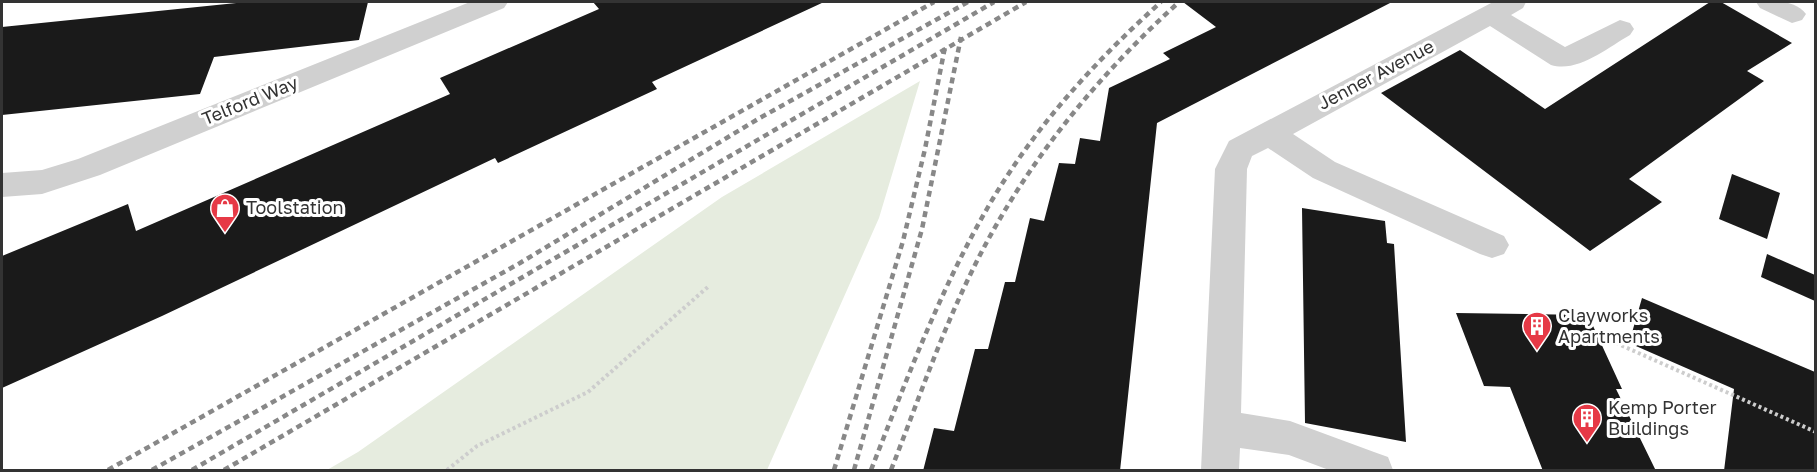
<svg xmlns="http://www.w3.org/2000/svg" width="1817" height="472" viewBox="0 0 1817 472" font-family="'Golos Text',sans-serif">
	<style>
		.green { fill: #e6ecdf }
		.building { fill: #1a1a1a }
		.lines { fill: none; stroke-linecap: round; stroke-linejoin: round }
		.path { stroke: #cdcdcd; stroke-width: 4; stroke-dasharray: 3 3; stroke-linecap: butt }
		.minor { fill: #d0d0d0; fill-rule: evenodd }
		.rail { stroke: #888; stroke-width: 4.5; stroke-dasharray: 6 4.5; stroke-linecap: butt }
		.labels { text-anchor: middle; stroke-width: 6; stroke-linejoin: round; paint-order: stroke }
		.street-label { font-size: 18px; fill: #333; stroke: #fff }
		.poi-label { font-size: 18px; fill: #333; stroke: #fff; text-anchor: start }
	</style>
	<rect width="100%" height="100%" fill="#fff"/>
	<!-- green -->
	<path class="green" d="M 920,81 L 879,218 L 767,470 L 327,470 L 358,452 L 722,197 Z"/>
	<!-- building -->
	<g class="building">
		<path d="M 246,2 L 368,2 L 359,40 L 214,57 L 200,94 L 2,115 L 2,27 Z"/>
		<path d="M 593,2 L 824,2 L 652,82 L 657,89 L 498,163 L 495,158 L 162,316 L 2,388 L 2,256 L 128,204 L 136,231 L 450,94 L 440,78 L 599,9 Z"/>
		<path d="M 1183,2 L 1392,2 L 1157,123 L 1120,471 L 923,471 L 934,428 L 954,431 L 975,349 L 988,349 L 1005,282 L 1015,282 L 1030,218 L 1044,221 L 1059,163 L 1075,164 L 1080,138 L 1100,141 L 1109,88 L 1170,59 L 1163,53 L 1216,27 Z"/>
		<path d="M 1710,2 L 1721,2 L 1792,43 L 1747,71 L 1764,81 L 1629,179 L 1662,202 L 1590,251 L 1381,93 L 1460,50 L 1545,109 Z"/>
		<path d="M 1732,174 L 1780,193 L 1767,239 L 1719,219 Z"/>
		<path d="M 1302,208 L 1385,221 L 1387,243 L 1394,244 L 1406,442 L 1305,423 Z"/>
		<path d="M 1767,254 L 1815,275 L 1815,301 L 1761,277 Z"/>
		<path d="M 1642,298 L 1815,372 L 1815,471 L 1724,471 L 1734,389 L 1629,343 Z"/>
		<path d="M 1456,313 L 1588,315 L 1622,389 L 1616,389 L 1656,471 L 1543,471 L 1510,387 L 1484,386 Z"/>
	</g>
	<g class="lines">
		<!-- path -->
		<g class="path">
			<path d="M 1616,343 L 1816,432"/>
			<path d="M 447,470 L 477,446 L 588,392 L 709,286"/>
		</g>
		<!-- minor -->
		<g class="minor">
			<path d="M 470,2 L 508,2 L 504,8 L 100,175 L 42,194 L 2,197 L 2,173 L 42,170 L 78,159 Z"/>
			<path d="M 1493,2 L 1526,2 L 1523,8 L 1511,15 L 1565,47 L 1620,20 L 1630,23 L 1634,29 L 1630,35 C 1607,48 1578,73 1551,65 L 1490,26 L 1293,134 L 1335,162 L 1504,236 L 1509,245 L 1504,254 L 1492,258 L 1480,254 L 1313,178 L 1268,148 L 1252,156 L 1247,169 L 1241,413 L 1290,421 L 1374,452 L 1388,457 L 1393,470 L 1329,470 L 1289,455 L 1240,448 L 1239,470 L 1201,470 L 1215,169 L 1229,141 Z"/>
			<path d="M 1756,2 C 1773,0 1795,0 1806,14 L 1802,20 L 1792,23 L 1760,8 Z"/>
		</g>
		<!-- rail -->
		<g class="rail">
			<path d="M 108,470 L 934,2"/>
			<path d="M 152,470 L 520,263 L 758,119 L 968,2"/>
			<path d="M 192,470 L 994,2"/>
			<path d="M 224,470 L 1026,2"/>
			<path d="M 834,470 L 903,241 L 925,149 L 945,47"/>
			<path d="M 854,470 L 922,229 L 961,37"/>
			<path d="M 871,470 C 906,381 940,290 988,207 C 1033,129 1094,62 1161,2"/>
			<path d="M 891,470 C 917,404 940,336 972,271 C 1022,168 1094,79 1179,2"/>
		</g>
	</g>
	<!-- icons -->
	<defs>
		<g id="shop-pin" transform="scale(1.5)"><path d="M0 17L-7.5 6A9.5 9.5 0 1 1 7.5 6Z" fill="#e63946" stroke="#fff"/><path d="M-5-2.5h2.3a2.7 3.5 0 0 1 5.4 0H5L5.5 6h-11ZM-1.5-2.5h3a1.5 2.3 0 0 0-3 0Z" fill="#fff"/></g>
		<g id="building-pin" transform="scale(1.5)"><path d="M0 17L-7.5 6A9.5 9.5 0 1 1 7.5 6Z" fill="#e63946" stroke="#fff"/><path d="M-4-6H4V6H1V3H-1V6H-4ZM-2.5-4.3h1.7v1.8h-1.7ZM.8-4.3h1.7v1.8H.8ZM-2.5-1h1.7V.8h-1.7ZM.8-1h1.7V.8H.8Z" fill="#fff"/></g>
	</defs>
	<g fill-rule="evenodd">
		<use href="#shop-pin" x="225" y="208"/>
		<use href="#building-pin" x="1537" y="326"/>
		<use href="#building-pin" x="1587" y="418"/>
	</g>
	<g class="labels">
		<!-- street labels -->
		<g class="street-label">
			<text transform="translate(1376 75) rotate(-28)" y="6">Jenner Avenue</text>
			<text transform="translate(250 101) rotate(-22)" y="6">Telford Way</text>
		</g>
		<!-- poi labels -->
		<g class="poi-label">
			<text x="246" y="214">Toolstation</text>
			<text x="1558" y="322">Clayworks<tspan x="1558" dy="21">Apartments</tspan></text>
			<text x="1608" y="414">Kemp Porter<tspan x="1608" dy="21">Buildings</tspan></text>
		</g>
	</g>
	<!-- border -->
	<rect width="1817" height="472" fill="none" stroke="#333333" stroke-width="6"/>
</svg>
